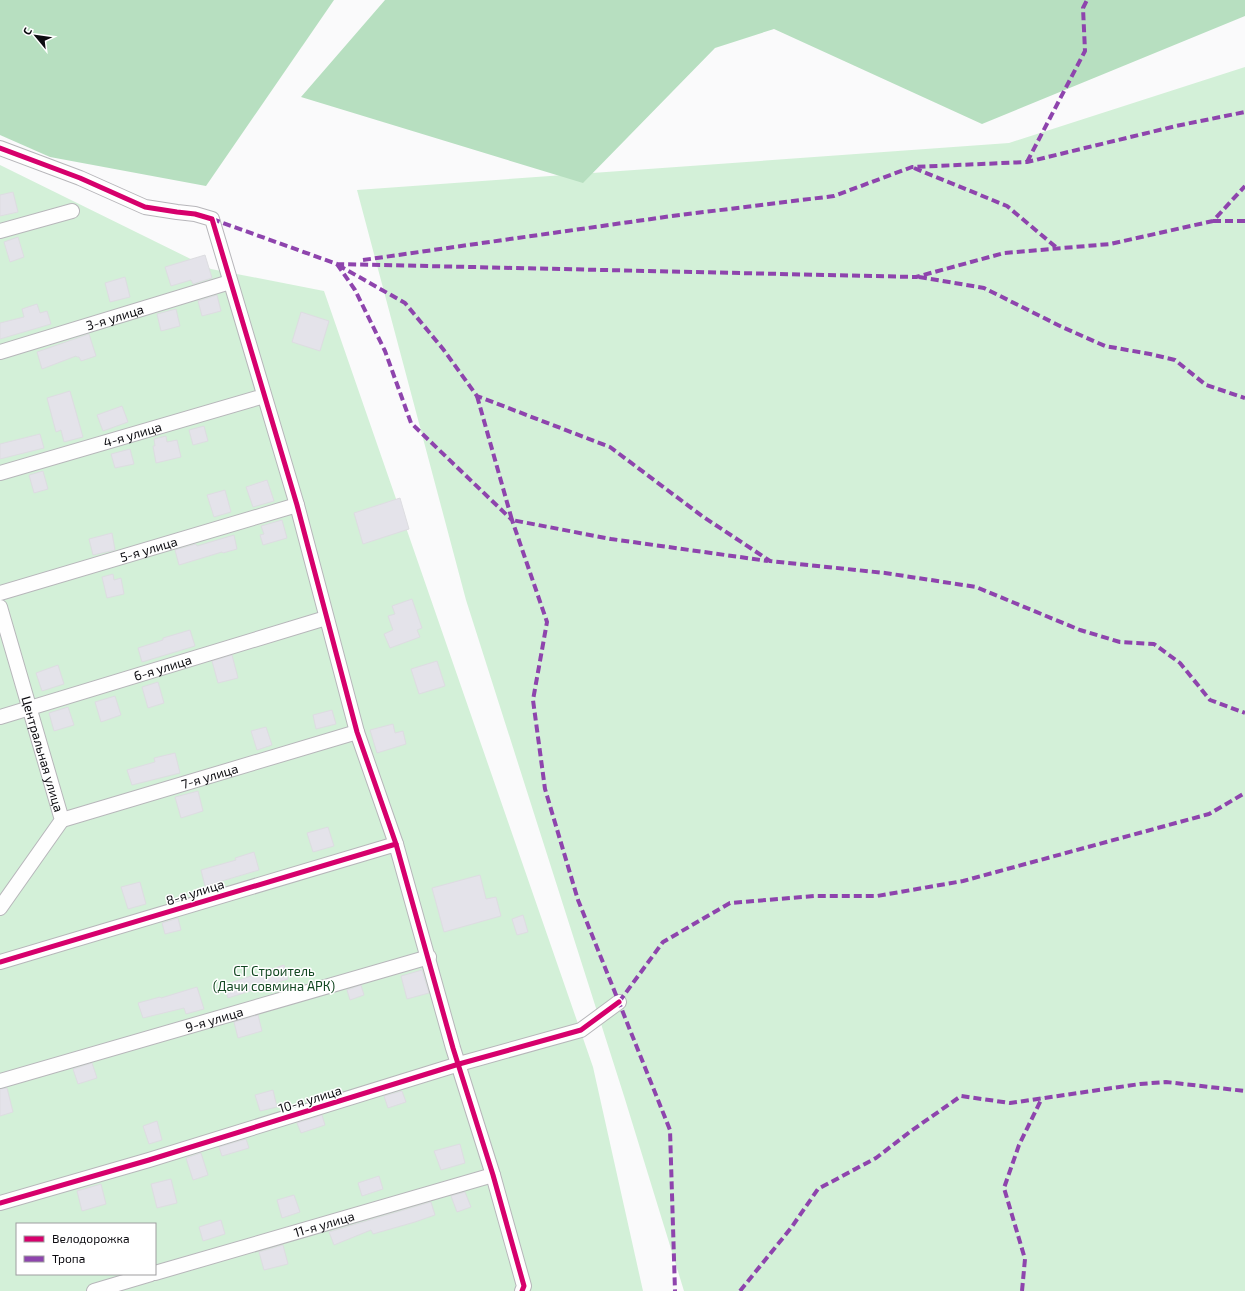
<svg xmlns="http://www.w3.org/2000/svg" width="1245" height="1291" viewBox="0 0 1245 1291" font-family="'Exo 2',sans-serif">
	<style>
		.green { fill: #d3f0d8; fill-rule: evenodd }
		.forest { fill: #b7dfc0 }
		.building { fill: #e4e3ea; stroke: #dddde1 }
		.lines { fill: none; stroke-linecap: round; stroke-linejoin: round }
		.minor-casing { stroke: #b7b6ba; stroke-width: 16 }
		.minor { stroke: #fefefe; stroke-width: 14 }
		.quiet { stroke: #8e44ad; stroke-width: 4; stroke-dasharray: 8 4; stroke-linecap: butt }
		.cycleway-casing { stroke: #fff; stroke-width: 8 }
		.cycleway { stroke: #d6006c; stroke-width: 5 }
		.labels { text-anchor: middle; stroke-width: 3; stroke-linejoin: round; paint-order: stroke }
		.street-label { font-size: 13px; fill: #0c0b10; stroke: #fff }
		.park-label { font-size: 13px; fill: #124721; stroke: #fff }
	</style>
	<rect width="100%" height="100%" fill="#fafafb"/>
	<!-- green -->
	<g class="green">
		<path d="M 1245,67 L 1245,1291 L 684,1291 L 624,1096 L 466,600 L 357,190 L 1009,143 Z"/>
		<path d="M 0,165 L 211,269 L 324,291 L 593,1067 L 643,1291 L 0,1291 ZM 17,1224 L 155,1224 L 155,1274 L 17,1274 Z"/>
	</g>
	<!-- forest -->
	<g class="forest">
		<path d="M 0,0 L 334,0 L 206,186 L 50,157 L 0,135 Z"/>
		<path d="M 385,0 L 1245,0 L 1245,16 L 982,124 L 774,29 L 715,48 L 583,183 L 301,97 Z"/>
	</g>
	<!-- building -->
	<g class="building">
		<path d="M 13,192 L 18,212 L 0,216 L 0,195 Z"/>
		<path d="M 18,237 L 24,257 L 10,262 L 4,242 Z"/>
		<path d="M 205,255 L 212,278 L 193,284 L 191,280 L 171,286 L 165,267 Z"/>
		<path d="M 125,277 L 130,297 L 110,302 L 105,283 Z"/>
		<path d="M 217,295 L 221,311 L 202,316 L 198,301 Z"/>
		<path d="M 37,304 L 40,313 L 47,311 L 51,324 L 0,339 L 0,323 L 24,317 L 22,309 Z"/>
		<path d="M 176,309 L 180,326 L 161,331 L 157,314 Z"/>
		<path d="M 301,312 L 329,321 L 320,351 L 292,342 Z"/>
		<path d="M 89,334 L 96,356 L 81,361 L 79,357 L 77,357 L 76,356 L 42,369 L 37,352 Z"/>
		<path d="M 70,391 L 83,437 L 64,442 L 61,430 L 56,432 L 47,398 Z"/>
		<path d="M 122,406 L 128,422 L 103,431 L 97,415 Z"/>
		<path d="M 204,426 L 208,441 L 193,445 L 189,430 Z"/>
		<path d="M 40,434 L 44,448 L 0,459 L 0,444 Z"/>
		<path d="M 166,436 L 167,442 L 177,440 L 181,457 L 156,463 L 153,446 L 155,446 L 154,439 Z"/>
		<path d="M 130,449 L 134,464 L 115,468 L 111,454 Z"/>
		<path d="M 43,471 L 48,489 L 34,493 L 29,475 Z"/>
		<path d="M 267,480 L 274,501 L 253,507 L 246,487 Z"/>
		<path d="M 225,490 L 231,512 L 214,517 L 207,495 Z"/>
		<path d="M 400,498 L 409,529 L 363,544 L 354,513 Z"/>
		<path d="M 282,520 L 287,538 L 263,545 L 260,535 L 264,534 L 261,526 Z"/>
		<path d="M 112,533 L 115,550 L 93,555 L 89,539 Z"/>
		<path d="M 234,535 L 237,549 L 223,553 L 222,552 L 179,565 L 175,550 L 196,544 L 197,546 Z"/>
		<path d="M 113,574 L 114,580 L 121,578 L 124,594 L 107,598 L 102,577 Z"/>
		<path d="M 412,599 L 422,628 L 417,630 L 420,637 L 390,648 L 384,634 L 393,630 L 388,616 L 395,614 L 392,606 Z"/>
		<path d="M 190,630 L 195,646 L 142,662 L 138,648 L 163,640 L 163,638 Z"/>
		<path d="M 232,655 L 238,678 L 218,683 L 212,661 Z"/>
		<path d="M 437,661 L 445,686 L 419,694 L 411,669 Z"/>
		<path d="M 58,665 L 64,684 L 42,691 L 36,673 Z"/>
		<path d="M 158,682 L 164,703 L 148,708 L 142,687 Z"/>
		<path d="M 115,696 L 121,715 L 101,722 L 95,702 Z"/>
		<path d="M 68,707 L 74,725 L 54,731 L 49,713 Z"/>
		<path d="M 332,710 L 336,724 L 316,729 L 313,715 Z"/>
		<path d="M 393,724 L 395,733 L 403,731 L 406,744 L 377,753 L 370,730 Z"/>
		<path d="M 266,727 L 272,745 L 257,750 L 251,731 Z"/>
		<path d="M 175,753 L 180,773 L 132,785 L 127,770 L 155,762 L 154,758 Z"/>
		<path d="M 198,791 L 203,811 L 181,818 L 175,797 Z"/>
		<path d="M 328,827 L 334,846 L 313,852 L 307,833 Z"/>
		<path d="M 254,852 L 259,870 L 205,886 L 201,870 L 236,860 L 235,858 Z"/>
		<path d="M 480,875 L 486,899 L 496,897 L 501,916 L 444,932 L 432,888 Z"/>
		<path d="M 140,882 L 146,904 L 128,909 L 121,887 Z"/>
		<path d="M 523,915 L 528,932 L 517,935 L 512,919 Z"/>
		<path d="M 178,918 L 181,930 L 165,934 L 162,923 Z"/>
		<path d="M 284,965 L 288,979 L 228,998 L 224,985 Z"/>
		<path d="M 422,970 L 429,993 L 407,999 L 401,976 Z"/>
		<path d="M 361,985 L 364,995 L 350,1000 L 347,990 Z"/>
		<path d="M 197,987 L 204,1009 L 186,1014 L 184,1008 L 143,1018 L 138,1003 L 160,997 L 161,998 Z"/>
		<path d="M 258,1015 L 262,1031 L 238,1038 L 234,1022 Z"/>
		<path d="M 92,1063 L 97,1078 L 78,1084 L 73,1069 Z"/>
		<path d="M 7,1088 L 13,1112 L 0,1116 L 0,1089 Z"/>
		<path d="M 273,1090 L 277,1107 L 260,1111 L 255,1095 Z"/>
		<path d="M 402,1091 L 406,1102 L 388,1108 L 384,1096 Z"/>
		<path d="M 322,1115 L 325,1125 L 301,1133 L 297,1123 Z"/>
		<path d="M 157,1121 L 162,1140 L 149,1144 L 143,1126 Z"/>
		<path d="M 246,1139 L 249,1148 L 222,1156 L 219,1147 Z"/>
		<path d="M 460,1144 L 465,1163 L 441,1170 L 434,1151 Z"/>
		<path d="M 201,1153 L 208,1175 L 193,1180 L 186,1158 Z"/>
		<path d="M 379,1176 L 383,1189 L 362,1196 L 358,1183 Z"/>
		<path d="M 171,1179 L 177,1203 L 157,1208 L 151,1184 Z"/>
		<path d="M 101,1184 L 106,1204 L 82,1211 L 77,1191 Z"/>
		<path d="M 465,1192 L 471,1207 L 457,1212 L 451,1196 Z"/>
		<path d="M 294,1195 L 300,1212 L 282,1218 L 277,1200 Z"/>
		<path d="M 431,1202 L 435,1215 L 415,1222 L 373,1234 L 371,1230 L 334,1245 L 329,1232 Z"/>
		<path d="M 221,1220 L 225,1234 L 203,1241 L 199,1227 Z"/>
		<path d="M 283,1245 L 288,1264 L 264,1270 L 259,1252 Z"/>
	</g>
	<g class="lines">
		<!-- minor casing -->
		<g class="minor-casing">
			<g id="minor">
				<path d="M 0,148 L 80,178 L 145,207 L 177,212 L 195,214 L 212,219 L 297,505 L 357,732 L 396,844 L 453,1048 L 493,1175 L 524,1286 L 522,1291"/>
				<path d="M 0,231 L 72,211"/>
				<path id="s1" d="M 0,352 L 230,282"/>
				<path id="s2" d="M 0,473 L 264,396"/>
				<path id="s3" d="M 0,593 L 297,505"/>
				<path id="s4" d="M 0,607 L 62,820 L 0,908"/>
				<path id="s5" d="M 0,717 L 326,618"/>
				<path id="s6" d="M 62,820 L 357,732"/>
				<path d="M 0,962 L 396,844"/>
				<path id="s7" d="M 0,1081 L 429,957"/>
				<path d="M 0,1203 L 149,1160 L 459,1064 L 581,1030 L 619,1002"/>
				<path id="s8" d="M 155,1273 L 493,1175"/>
				<path d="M 94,1291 L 151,1274"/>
			</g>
		</g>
		<!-- minor -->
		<use href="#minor" class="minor"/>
		<!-- quiet -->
		<g class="quiet">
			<path d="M 1027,162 L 1085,51 L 1083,8 L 1087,0"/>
			<path d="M 914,168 L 1007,206 L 1057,248"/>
			<path d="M 212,219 L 337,264 L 916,277 L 1004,253 L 1110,244 L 1213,221 L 1245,186"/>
			<path d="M 1213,221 L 1245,221"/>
			<path d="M 363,260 L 672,216 L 834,196 L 912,167 L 1027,162 L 1176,126 L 1245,112"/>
			<path d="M 337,264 L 355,290 L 385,351 L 411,423 L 512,520 L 547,622 L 533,700 L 545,789 L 578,900 L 670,1130 L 675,1291"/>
			<path d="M 338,265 L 405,303 L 443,349 L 477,396 L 610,447 L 702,516 L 770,561 L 885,573 L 976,587 L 1080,630 L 1120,642 L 1154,644 L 1180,663 L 1210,700 L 1245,713"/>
			<path d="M 919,277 L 984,288 L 1062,327 L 1105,346 L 1150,354 L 1175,360 L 1206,385 L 1245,398"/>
			<path d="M 477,396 L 512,520 L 611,539 L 768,561"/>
			<path d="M 619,1002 L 663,942 L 730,903 L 814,896 L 877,896 L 963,881 L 1209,814 L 1245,793"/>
			<path d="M 740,1291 L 791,1228 L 818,1189 L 876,1158 L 911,1131 L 961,1096 L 1010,1103 L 1140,1084 L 1166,1082 L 1245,1091"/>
			<path d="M 1022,1291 L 1025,1259 L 1004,1188 L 1019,1145 L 1042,1098"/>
		</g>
		<!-- cycleway casing -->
		<g class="cycleway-casing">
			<g id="cycleway">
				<path d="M 0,148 L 80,178 L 145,207 L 177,212 L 195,214 L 212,219 L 297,505 L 357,732 L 396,844 L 453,1048 L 493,1175 L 524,1286 L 522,1291"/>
				<path d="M 0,962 L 396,844"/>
				<path d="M 0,1203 L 149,1160 L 459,1064 L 581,1030 L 619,1002"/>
			</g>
		</g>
		<!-- cycleway -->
		<use href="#cycleway" class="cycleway"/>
	</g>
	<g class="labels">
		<!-- street labels -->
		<g class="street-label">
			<text dy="5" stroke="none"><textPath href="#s1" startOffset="120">3-я улица</textPath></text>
			<text dy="5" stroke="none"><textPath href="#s2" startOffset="138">4-я улица</textPath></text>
			<text dy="5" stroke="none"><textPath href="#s3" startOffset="155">5-я улица</textPath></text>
			<text dy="5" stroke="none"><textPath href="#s5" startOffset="170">6-я улица</textPath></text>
			<text dy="5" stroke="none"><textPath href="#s4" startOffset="153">Центральная улица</textPath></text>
			<text dy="5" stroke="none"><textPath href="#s6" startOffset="154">7-я улица</textPath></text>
			<text transform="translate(195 892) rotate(-17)" y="5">8-я улица</text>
			<text dy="5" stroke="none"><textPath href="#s7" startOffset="223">9-я улица</textPath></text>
			<text transform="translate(310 1099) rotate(-17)" y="5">10-я улица</text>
			<text dy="5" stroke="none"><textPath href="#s8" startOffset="176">11-я улица</textPath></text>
		</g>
		<!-- park labels -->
		<g class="park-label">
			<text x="274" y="976">СТ Строитель<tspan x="274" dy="15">(Дачи совмина АРК)</tspan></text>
		</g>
	</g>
	<!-- legend -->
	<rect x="16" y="1223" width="140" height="52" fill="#ffffff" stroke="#9e9d9f"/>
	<rect x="24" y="1236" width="20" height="6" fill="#d6006c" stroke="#9e9d9f"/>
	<text x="52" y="1243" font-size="12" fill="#0c0b10">Велодорожка</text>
	<rect x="24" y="1256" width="20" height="6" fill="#8e44ad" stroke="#9e9d9f"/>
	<text x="52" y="1263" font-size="12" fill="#0c0b10">Тропа</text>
	<!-- north arrow -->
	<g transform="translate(36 36) rotate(299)" stroke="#ffffff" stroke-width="3" paint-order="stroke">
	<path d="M0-3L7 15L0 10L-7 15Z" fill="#0c0b10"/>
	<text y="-6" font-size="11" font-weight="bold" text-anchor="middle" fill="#0c0b10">С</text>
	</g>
</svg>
